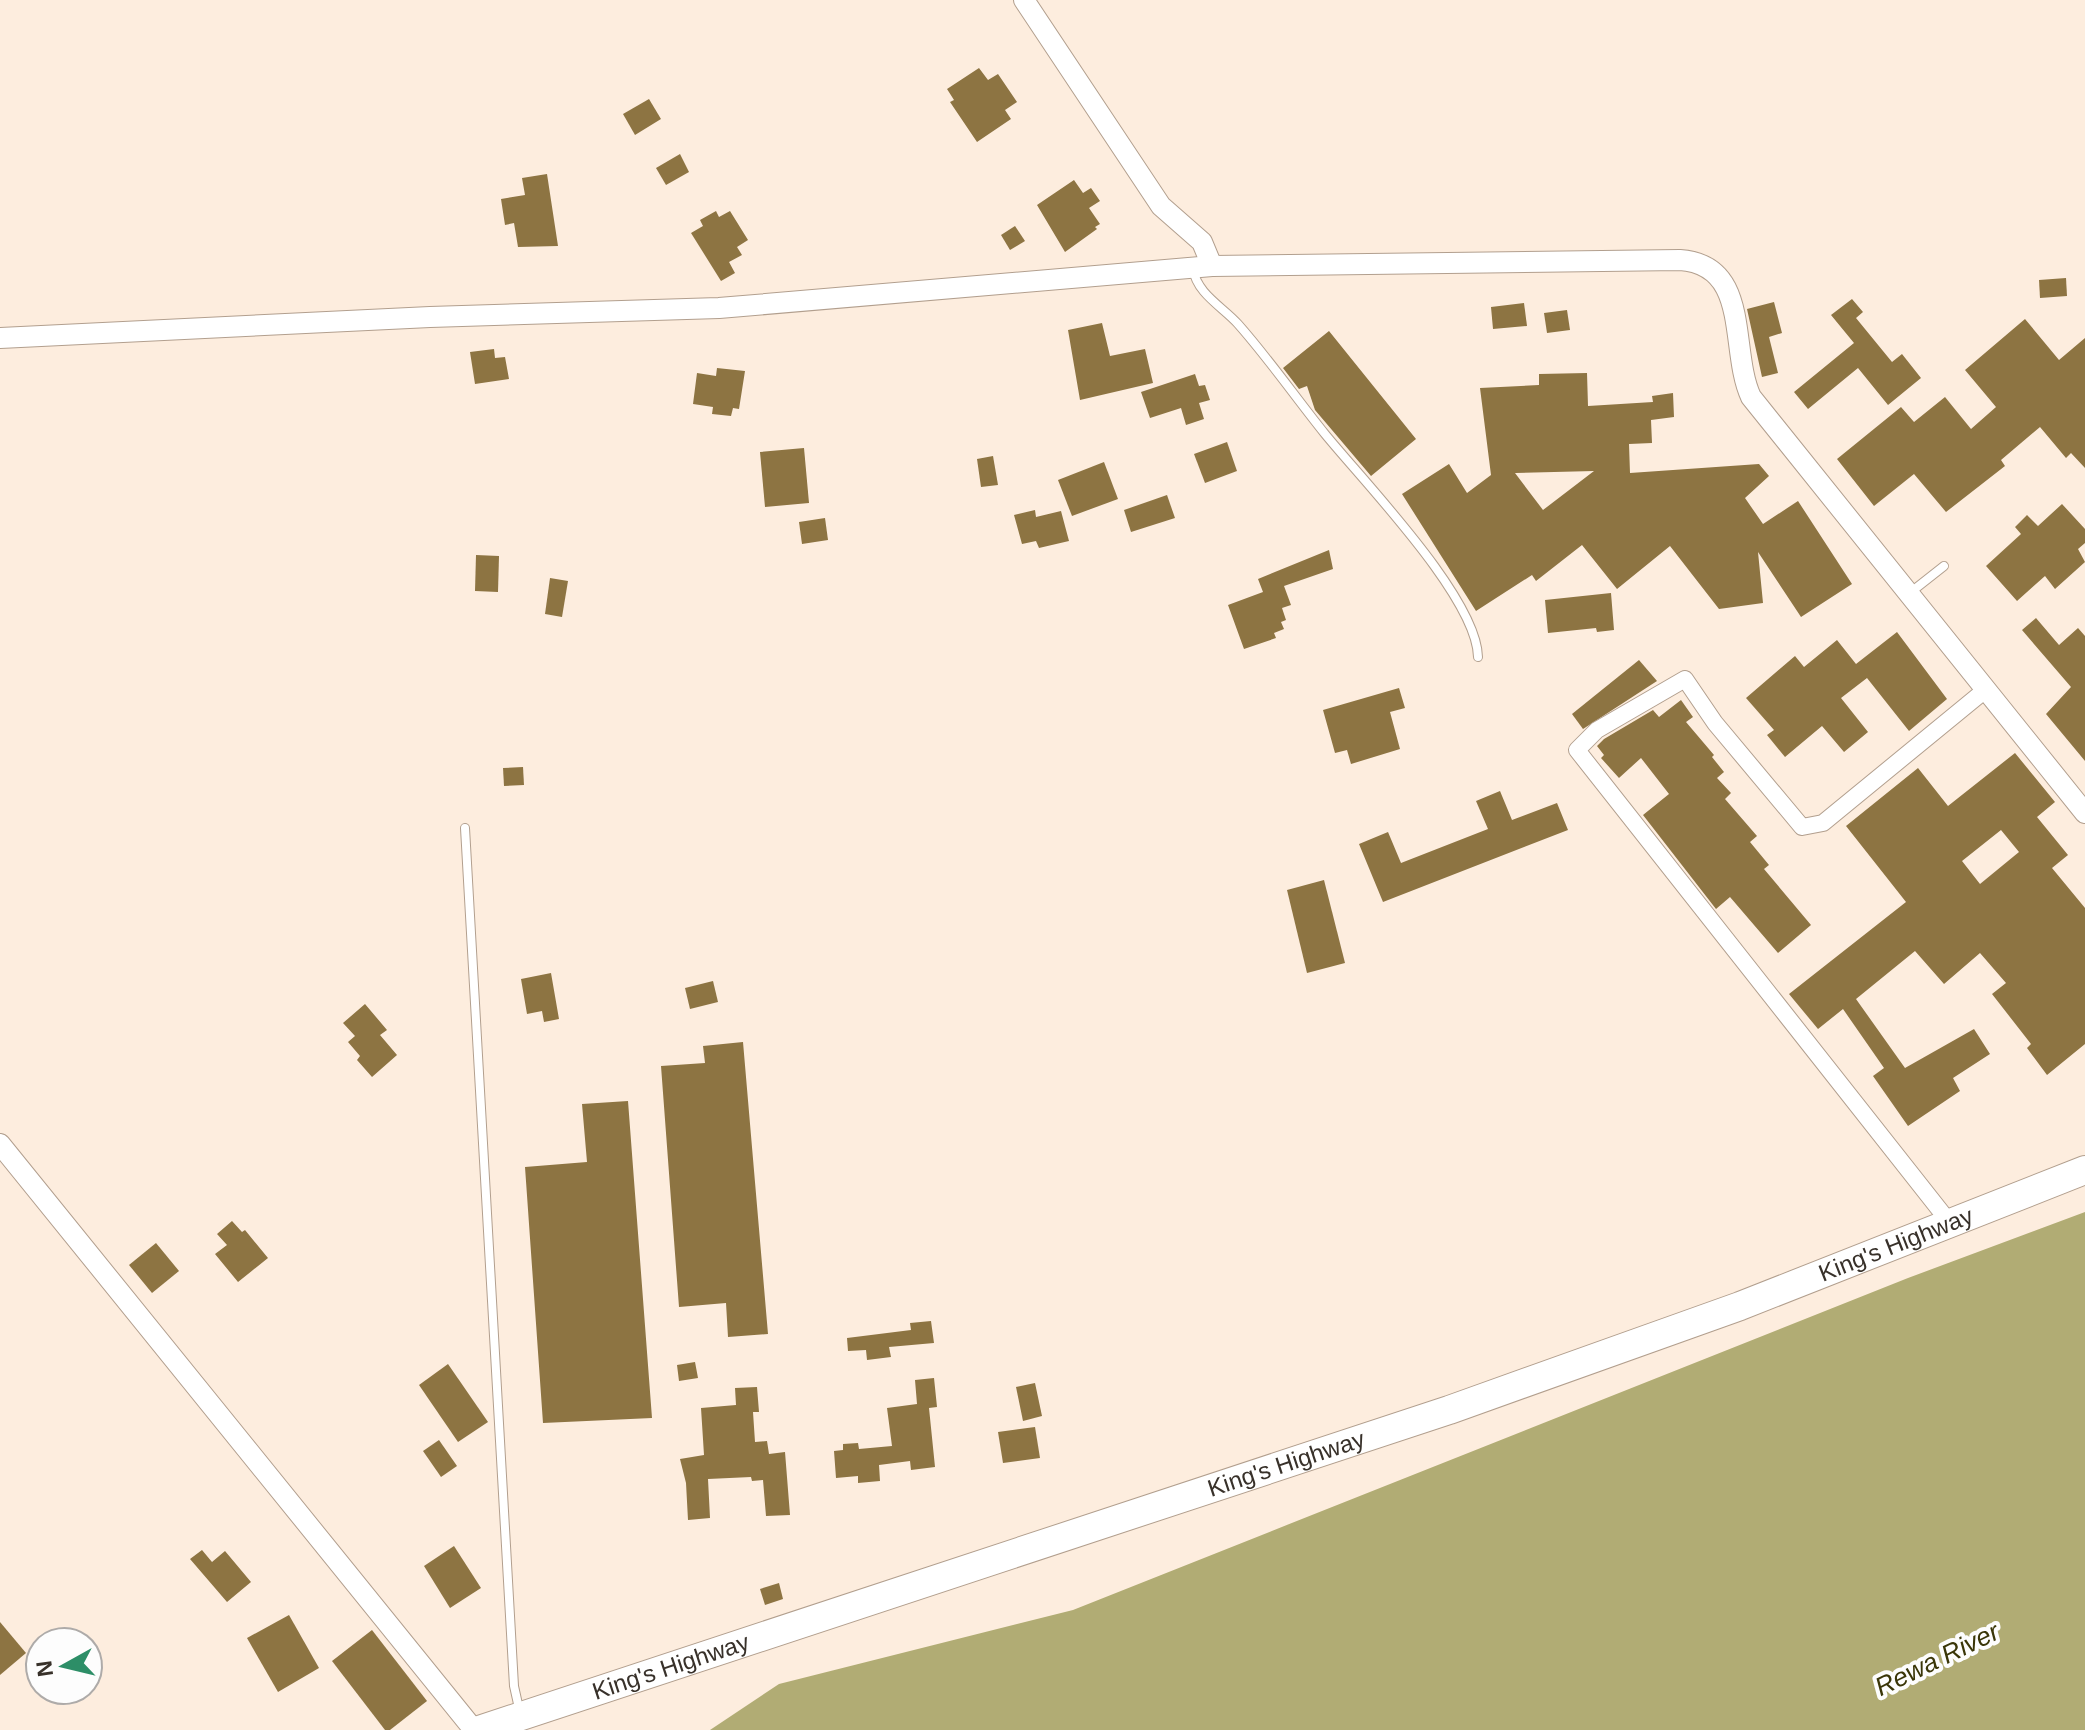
<svg xmlns="http://www.w3.org/2000/svg" width="2085" height="1730" viewBox="0 0 2085 1730" font-family="Arial,sans-serif">
	<style>
		.water { fill: #b1ac74 }
		.building { fill: #8d7442; fill-rule: evenodd }
		.lines { fill: none; stroke-linecap: round; stroke-linejoin: round }
		.service-casing { stroke: #b29f8e; stroke-width: 10 }
		.minor-casing { stroke: #b29f8e; stroke-width: 18 }
		.tertiary-casing { stroke: #b29f8e; stroke-width: 22 }
		.trunk-casing { stroke: #b29f8e; stroke-width: 30 }
		.service { stroke: #fff; stroke-width: 8 }
		.minor { stroke: #fff; stroke-width: 16 }
		.tertiary { stroke: #fff; stroke-width: 20 }
		.trunk { stroke: #fff; stroke-width: 28 }
		.labels { text-anchor: middle; stroke-width: 8; stroke-linejoin: round; paint-order: stroke }
		.street-label { font-size: 24px; fill: #38312a; stroke: #fdfdfd }
		.water-label { font-size: 26px; font-style: italic; fill: #3a3608; stroke: #fdfdfd }
	</style>
	<rect width="100%" height="100%" fill="#fdedde"/>
	<!-- water -->
	<path class="water" d="M 2085,1212 L 2085,1730 L 710,1730 L 779,1684 L 1073,1610 L 1908,1278 Z"/>
	<!-- building -->
	<g class="building">
		<path d="M 979,68 L 988,80 L 998,74 L 1017,102 L 1005,110 L 1011,119 L 977,142 L 950,102 L 954,100 L 947,89 Z"/>
		<path d="M 649,99 L 661,119 L 635,135 L 623,114 Z"/>
		<path d="M 680,154 L 689,172 L 666,185 L 656,168 Z"/>
		<path d="M 547,174 L 558,246 L 518,247 L 514,223 L 505,225 L 501,199 L 525,195 L 522,178 Z"/>
		<path d="M 1074,180 L 1083,193 L 1091,188 L 1100,201 L 1089,208 L 1100,224 L 1095,227 L 1097,229 L 1065,252 L 1037,205 Z"/>
		<path d="M 716,211 L 719,217 L 730,211 L 748,240 L 737,247 L 742,255 L 729,262 L 735,273 L 721,281 L 691,233 L 703,226 L 700,220 Z"/>
		<path d="M 1015,226 L 1025,241 L 1010,250 L 1001,235 Z"/>
		<path d="M 2066,278 L 2067,296 L 2040,298 L 2039,280 Z"/>
		<path d="M 1852,299 L 1863,312 L 1856,318 L 1892,362 L 1902,354 L 1921,378 L 1888,405 L 1858,368 L 1808,409 L 1794,392 L 1854,343 L 1831,315 Z"/>
		<path d="M 1774,302 L 1782,333 L 1769,337 L 1778,373 L 1762,377 L 1747,309 Z"/>
		<path d="M 1524,303 L 1527,326 L 1493,329 L 1491,307 Z"/>
		<path d="M 1567,310 L 1570,330 L 1547,333 L 1544,313 Z"/>
		<path d="M 2025,319 L 2059,360 L 2085,338 L 2085,468 L 2071,453 L 2066,458 L 2040,427 L 2001,460 L 2005,466 L 1946,512 L 1914,474 L 1874,506 L 1837,459 L 1901,407 L 1914,422 L 1945,397 L 1971,429 L 1996,407 L 1965,370 Z"/>
		<path d="M 1102,323 L 1110,356 L 1145,349 L 1153,383 L 1080,400 L 1068,330 Z"/>
		<path d="M 1329,331 L 1416,439 L 1371,476 L 1315,410 L 1307,386 L 1299,389 L 1283,368 Z"/>
		<path d="M 494,349 L 495,358 L 505,357 L 509,379 L 475,384 L 470,352 Z"/>
		<path d="M 717,368 L 745,371 L 739,409 L 733,408 L 731,416 L 712,414 L 713,407 L 693,404 L 697,373 L 716,376 Z"/>
		<path d="M 1587,373 L 1588,406 L 1653,402 L 1652,396 L 1673,393 L 1674,417 L 1651,420 L 1652,443 L 1629,444 L 1630,473 L 1759,464 L 1769,476 L 1745,498 L 1763,524 L 1798,501 L 1852,584 L 1801,617 L 1758,552 L 1763,603 L 1719,609 L 1670,546 L 1617,589 L 1582,545 L 1536,581 L 1532,575 L 1476,611 L 1402,494 L 1449,464 L 1467,493 L 1491,475 L 1480,388 L 1539,385 L 1539,374 ZM 1594,471 L 1543,510 L 1515,473 Z"/>
		<path d="M 1195,374 L 1199,386 L 1205,385 L 1210,400 L 1199,403 L 1204,419 L 1186,425 L 1181,408 L 1150,418 L 1141,392 Z"/>
		<path d="M 1227,442 L 1237,471 L 1205,483 L 1194,454 Z"/>
		<path d="M 804,448 L 809,503 L 765,507 L 760,452 Z"/>
		<path d="M 993,456 L 998,485 L 981,487 L 977,459 Z"/>
		<path d="M 1104,462 L 1118,499 L 1072,516 L 1058,480 Z"/>
		<path d="M 1167,495 L 1175,518 L 1131,532 L 1124,510 Z"/>
		<path d="M 2062,504 L 2085,529 L 2085,543 L 2078,549 L 2085,562 L 2055,589 L 2045,576 L 2017,601 L 1986,566 L 2021,534 L 2015,527 L 2027,515 L 2038,526 Z"/>
		<path d="M 1035,510 L 1036,517 L 1061,511 L 1069,541 L 1039,548 L 1036,541 L 1022,544 L 1014,515 Z"/>
		<path d="M 825,518 L 828,540 L 802,544 L 799,522 Z"/>
		<path d="M 1329,550 L 1333,569 L 1284,586 L 1291,605 L 1282,608 L 1286,620 L 1281,622 L 1284,629 L 1274,633 L 1276,638 L 1244,649 L 1228,605 L 1263,592 L 1258,579 Z"/>
		<path d="M 476,555 L 499,556 L 498,592 L 475,591 Z"/>
		<path d="M 550,578 L 568,581 L 562,617 L 545,614 Z"/>
		<path d="M 1611,593 L 1614,630 L 1597,632 L 1596,628 L 1548,633 L 1545,600 Z"/>
		<path d="M 2036,618 L 2059,645 L 2078,628 L 2085,636 L 2085,761 L 2046,714 L 2071,687 L 2022,630 Z"/>
		<path d="M 1897,632 L 1947,699 L 1909,731 L 1867,678 L 1841,698 L 1868,732 L 1844,752 L 1822,726 L 1785,757 L 1767,735 L 1774,730 L 1746,698 L 1795,656 L 1804,667 L 1837,640 L 1856,664 Z"/>
		<path d="M 1639,660 L 1657,681 L 1583,729 L 1572,714 Z"/>
		<path d="M 1399,688 L 1405,708 L 1390,712 L 1400,749 L 1351,764 L 1347,750 L 1335,753 L 1323,710 Z"/>
		<path d="M 1681,700 L 1693,717 L 1686,722 L 1714,755 L 1712,757 L 1724,772 L 1717,778 L 1731,793 L 1725,799 L 1757,836 L 1750,842 L 1769,865 L 1764,869 L 1811,925 L 1778,953 L 1730,897 L 1716,909 L 1643,815 L 1669,794 L 1641,758 L 1619,778 L 1601,758 L 1604,755 L 1597,746 L 1604,739 L 1653,710 L 1659,717 Z"/>
		<path d="M 2015,753 L 2055,802 L 2037,817 L 2068,855 L 2052,868 L 2085,908 L 2085,1044 L 2047,1075 L 2027,1048 L 2031,1044 L 1992,994 L 2006,983 L 1980,953 L 1944,984 L 1915,951 L 1856,999 L 1905,1068 L 1974,1029 L 1990,1054 L 1953,1078 L 1960,1091 L 1908,1126 L 1873,1076 L 1884,1068 L 1843,1009 L 1818,1029 L 1789,994 L 1906,902 L 1846,826 L 1918,768 L 1948,806 ZM 2001,830 L 2019,852 L 1980,884 L 1962,861 Z"/>
		<path d="M 523,767 L 524,785 L 504,786 L 503,768 Z"/>
		<path d="M 1500,791 L 1512,820 L 1557,803 L 1568,830 L 1383,902 L 1359,844 L 1388,832 L 1401,863 L 1488,829 L 1476,801 Z"/>
		<path d="M 1324,880 L 1345,963 L 1307,973 L 1287,890 Z"/>
		<path d="M 551,973 L 559,1019 L 544,1022 L 542,1011 L 527,1014 L 521,979 Z"/>
		<path d="M 713,981 L 718,1002 L 690,1009 L 685,988 Z"/>
		<path d="M 365,1004 L 387,1030 L 380,1035 L 397,1055 L 372,1077 L 357,1060 L 360,1056 L 348,1042 L 355,1036 L 343,1023 Z"/>
		<path d="M 743,1042 L 768,1334 L 728,1337 L 726,1303 L 679,1307 L 661,1066 L 705,1063 L 703,1046 Z"/>
		<path d="M 628,1101 L 652,1418 L 543,1423 L 525,1167 L 587,1162 L 582,1104 Z"/>
		<path d="M 232,1221 L 242,1232 L 245,1230 L 268,1258 L 238,1282 L 215,1254 L 227,1245 L 217,1234 Z"/>
		<path d="M 156,1243 L 179,1271 L 152,1293 L 129,1265 Z"/>
		<path d="M 931,1321 L 934,1343 L 889,1347 L 891,1357 L 867,1360 L 866,1350 L 848,1351 L 847,1338 L 911,1330 L 910,1323 Z"/>
		<path d="M 695,1362 L 698,1378 L 679,1381 L 677,1365 Z"/>
		<path d="M 448,1364 L 488,1422 L 458,1442 L 419,1385 Z"/>
		<path d="M 934,1378 L 937,1407 L 929,1408 L 935,1467 L 911,1470 L 910,1461 L 879,1465 L 880,1481 L 858,1483 L 858,1476 L 836,1478 L 834,1451 L 843,1450 L 843,1444 L 858,1443 L 859,1449 L 892,1446 L 887,1408 L 917,1404 L 915,1380 Z"/>
		<path d="M 1035,1383 L 1042,1416 L 1023,1421 L 1016,1387 Z"/>
		<path d="M 757,1387 L 759,1412 L 753,1412 L 755,1442 L 767,1441 L 769,1454 L 785,1452 L 790,1515 L 766,1516 L 763,1480 L 752,1481 L 751,1477 L 708,1479 L 710,1518 L 688,1520 L 686,1483 L 680,1459 L 704,1455 L 701,1408 L 736,1405 L 735,1388 Z"/>
		<path d="M 1035,1427 L 1040,1458 L 1003,1463 L 998,1432 Z"/>
		<path d="M 439,1440 L 457,1466 L 441,1477 L 423,1451 Z"/>
		<path d="M 454,1546 L 481,1588 L 450,1608 L 424,1566 Z"/>
		<path d="M 202,1550 L 212,1562 L 225,1551 L 251,1582 L 227,1602 L 190,1559 Z"/>
		<path d="M 779,1583 L 783,1599 L 765,1605 L 760,1589 Z"/>
		<path d="M 289,1615 L 319,1668 L 278,1692 L 247,1638 Z"/>
		<path d="M 0,1622 L 26,1653 L 0,1675 Z"/>
		<path d="M 372,1630 L 427,1701 L 390,1730 L 385,1730 L 332,1661 Z"/>
	</g>
	<g class="lines">
		<!-- service casing -->
		<g class="service-casing">
			<g id="service">
				<path d="M 1193,269 C 1197,294 1223,307 1238,324 C 1269,359 1296,398 1325,434 C 1364,482 1477,598 1478,657"/>
				<path d="M 1911,592 L 1944,566"/>
				<path d="M 465,828 L 514,1686 L 520,1713"/>
			</g>
		</g>
		<!-- minor casing -->
		<g class="minor-casing">
			<path id="minor" d="M 1950,1223 L 1577,750 L 1597,730 L 1685,679 L 1715,723 L 1802,827 L 1823,823 L 1984,691"/>
		</g>
		<!-- tertiary casing -->
		<g class="tertiary-casing">
			<g id="tertiary">
				<path d="M 1024,0 L 1161,206 L 1202,242 L 1212,266 L 1680,260 C 1752,265 1729,350 1751,397 L 2085,813"/>
				<path d="M 0,338 L 430,317 L 719,308 L 1212,266"/>
				<path d="M 0,1144 L 474,1730"/>
			</g>
		</g>
		<!-- trunk casing -->
		<g class="trunk-casing">
			<g id="trunk">
				<path id="s1" d="M 479,1730 L 1449,1410 L 1740,1306 L 2085,1170"/>
			</g>
		</g>
		<!-- service -->
		<use href="#service" class="service"/>
		<!-- minor -->
		<use href="#minor" class="minor"/>
		<!-- tertiary -->
		<use href="#tertiary" class="tertiary"/>
		<!-- trunk -->
		<use href="#trunk" class="trunk"/>
	</g>
	<g class="labels">
		<!-- street labels -->
		<g class="street-label">
			<text dy="8" stroke="none"><textPath href="#s1" startOffset="1498">King's Highway</textPath></text>
			<text dy="8" stroke="none"><textPath href="#s1" startOffset="850">King's Highway</textPath></text>
			<text dy="8" stroke="none"><textPath href="#s1" startOffset="202">King's Highway</textPath></text>
		</g>
		<!-- water labels -->
		<g class="water-label">
			<text transform="translate(1937 1659) rotate(-26)" y="9">Rewa River</text>
		</g>
	</g>
	<!-- north arrow -->
	<g transform="translate(64 1666) rotate(262)"><circle r="38" fill="#fdfdfd" stroke="#aeaba9" stroke-width="2"/>
	<path d="M0-6L14 30L0 20L-14 30Z" fill="#2d8e67"/>
	<text y="-12" font-size="22" font-weight="bold" text-anchor="middle" fill="#38312a">N</text>
	</g>
</svg>
